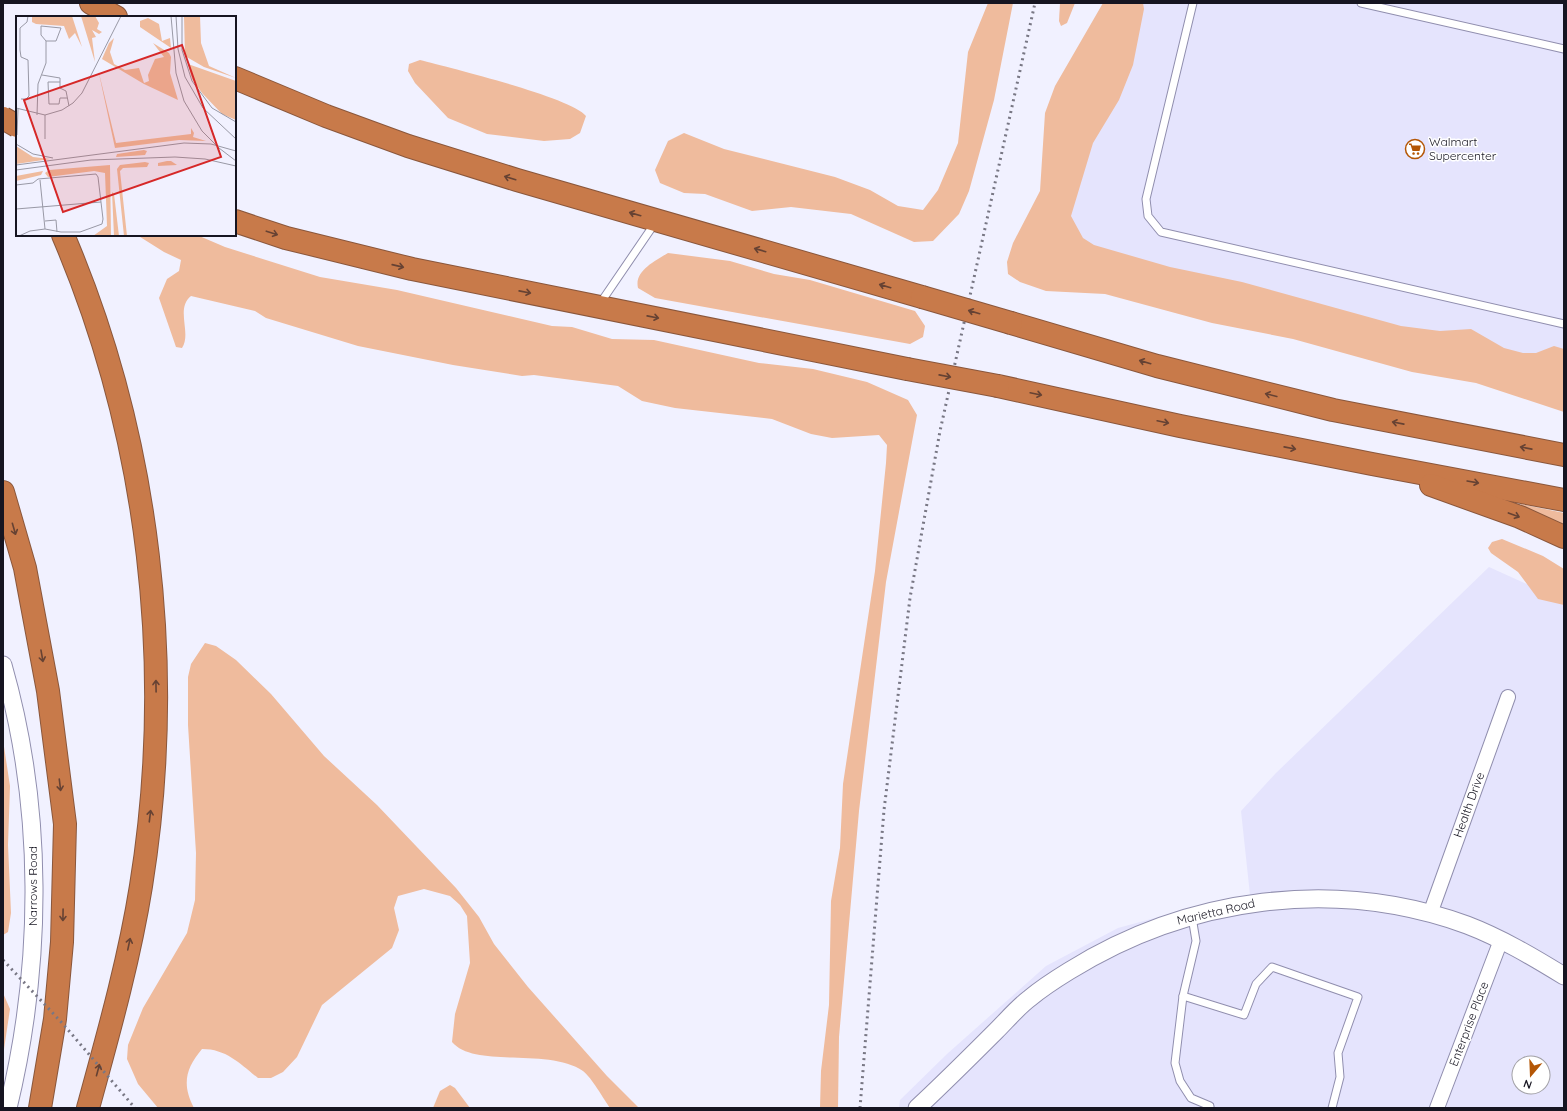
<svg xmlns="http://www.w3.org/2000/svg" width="1567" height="1111" viewBox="0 0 1567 1111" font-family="Quicksand,sans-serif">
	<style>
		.built { fill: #e5e4fd; fill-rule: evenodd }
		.green { fill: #efbb9d }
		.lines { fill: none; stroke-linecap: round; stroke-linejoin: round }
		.service-casing { stroke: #908eae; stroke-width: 9 }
		.minor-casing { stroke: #908eae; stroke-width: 16 }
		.tertiary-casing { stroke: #908eae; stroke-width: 19 }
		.motorway-casing { stroke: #8a573c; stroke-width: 24 }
		.service { stroke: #fff; stroke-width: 7 }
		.minor { stroke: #fff; stroke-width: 14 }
		.tertiary { stroke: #fff; stroke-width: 17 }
		.motorway { stroke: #c87a4a; stroke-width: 22 }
		.rail { stroke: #787784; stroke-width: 3; stroke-dasharray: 2 4; stroke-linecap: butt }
		.motorway-bridge-casing { stroke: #8a573c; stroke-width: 24; stroke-linecap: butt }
		.motorway-bridge { stroke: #c87a4a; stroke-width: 22 }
		.oneway { stroke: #664233 }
		.labels { text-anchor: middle; stroke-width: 3; stroke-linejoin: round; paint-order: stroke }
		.poi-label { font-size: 12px; fill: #161521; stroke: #fff; text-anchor: start }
		.street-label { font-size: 12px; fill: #161521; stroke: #fff }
		.inset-road { fill: none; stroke: #9999a6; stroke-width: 1 }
		.view { fill: #d62828; fill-opacity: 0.15; stroke: #d62828; stroke-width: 2 }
		.inset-edge { fill: none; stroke: #161521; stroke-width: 2 }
	</style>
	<rect width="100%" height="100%" fill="#f1f1ff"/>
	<!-- built -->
	<g class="built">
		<path d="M 1131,3 L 1564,3 L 1564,382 L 1056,253 Z"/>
		<path d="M 1489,567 L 1564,601 L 1564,1108 L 899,1108 L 900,1100 L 947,1054 L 1046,966 L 1118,928 L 1206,904 L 1250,895 L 1241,811 L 1276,773 ZM 1519,1063 L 1543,1063 L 1543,1087 L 1519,1087 Z"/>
	</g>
	<!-- green -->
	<g class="green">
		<path d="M 988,3 L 1013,3 L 994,100 L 969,191 L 959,214 L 933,241 L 914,242 L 851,214 L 791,207 L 752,211 L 705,194 L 684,193 L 660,183 L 655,170 L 668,141 L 684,133 L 724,149 L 835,177 L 870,190 L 898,206 L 923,210 L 938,190 L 958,143 L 968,52 Z"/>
		<path d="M 1060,3 L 1075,3 L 1067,23 L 1061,26 L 1059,21 Z"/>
		<path d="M 1103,3 L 1143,3 L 1144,9 L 1133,65 L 1119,100 L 1093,143 L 1071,216 L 1083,238 L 1094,245 L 1170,267 L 1242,282 L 1401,326 L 1440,331 L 1471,329 L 1504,348 L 1523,353 L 1536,353 L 1554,346 L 1564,349 L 1564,412 L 1476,383 L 1412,372 L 1293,339 L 1212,323 L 1105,294 L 1046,291 L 1020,282 L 1008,274 L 1007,262 L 1013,243 L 1040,191 L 1045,113 L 1055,86 Z"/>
		<path d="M 420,60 C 450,68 571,97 586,116 L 580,133 L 570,139 L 544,141 L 487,134 L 448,118 L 415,83 L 408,71 L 409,64 Z"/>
		<path d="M 137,235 L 197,235 L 225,247 L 320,277 L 397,290 L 552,326 L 572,327 L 612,339 L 654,340 L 759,363 L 813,369 L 867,382 L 908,400 L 917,415 L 886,582 L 859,811 L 839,1037 L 838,1108 L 820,1108 L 821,1071 L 829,1005 L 831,901 L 840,848 L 843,784 L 875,571 L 886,463 L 887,445 L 879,435 L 832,438 L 811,434 L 772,419 L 675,408 L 642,401 L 618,386 L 534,375 L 522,376 L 453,365 L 358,346 L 266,318 L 255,311 L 191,296 C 175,309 192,333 182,348 L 176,347 L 159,298 L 167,279 L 179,271 L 181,260 L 164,252 Z"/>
		<path d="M 668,253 L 730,261 L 774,274 L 810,280 L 915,311 L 925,326 L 923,337 L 910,344 L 655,298 L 638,288 C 634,271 655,261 668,253 Z"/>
		<path d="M 1521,504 L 1564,513 L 1564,527 L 1521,509 Z"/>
		<path d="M 1502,539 L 1543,556 L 1564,569 L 1564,605 L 1538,599 L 1518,572 L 1491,553 L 1488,548 L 1492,542 Z"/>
		<path d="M 205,643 L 216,646 L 236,660 L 271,694 L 324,756 L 377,805 L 456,888 L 479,917 L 494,944 L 528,987 L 607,1076 L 639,1108 L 610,1108 C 603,1098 592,1078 583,1071 C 549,1047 475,1069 452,1042 L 455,1014 L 470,963 L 467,916 L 460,905 L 450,896 L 424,889 L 398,896 L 394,908 L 399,930 L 392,948 L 322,1005 L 297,1057 L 283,1072 L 271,1078 L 258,1078 C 240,1064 227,1049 202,1049 C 185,1069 182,1085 194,1108 L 158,1108 L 138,1084 L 127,1059 L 128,1045 L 143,1008 L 187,933 L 195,900 L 196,853 L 188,725 L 188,677 L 191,664 Z"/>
		<path d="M 3,740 L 10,786 L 8,845 L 11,913 L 8,932 L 3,935 Z"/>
		<path d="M 3,993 L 10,1009 L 3,1056 Z"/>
		<path d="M 450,1085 L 455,1088 L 470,1108 L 433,1108 L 440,1091 Z"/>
	</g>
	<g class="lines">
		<!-- service casing -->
		<g class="service-casing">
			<g id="service">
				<path d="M 1193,3 L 1146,199 L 1148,216 L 1161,232 L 1564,324"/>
				<path d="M 1361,3 L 1564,49"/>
				<path d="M 599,305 L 655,223"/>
				<path d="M 1192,917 L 1196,941 L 1183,996 L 1175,1063 L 1180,1081 L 1191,1098 L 1210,1106 L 1210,1108"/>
				<path d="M 1183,996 L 1244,1015 L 1256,984 L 1272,967 L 1358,997 L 1338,1053 L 1340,1077 L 1332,1108"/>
			</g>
		</g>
		<!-- minor casing -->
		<g class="minor-casing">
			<g id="minor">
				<path d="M 1430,914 L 1508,697"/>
				<path d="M 1437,1108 L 1501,940"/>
			</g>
		</g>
		<!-- tertiary casing -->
		<g class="tertiary-casing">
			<g id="tertiary">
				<path d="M 3,665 C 44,808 43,964 8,1108"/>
				<path d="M 917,1108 C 944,1083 970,1057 996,1031 C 1007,1020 1018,1007 1030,998 C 1042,988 1056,979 1069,971 C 1188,897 1334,877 1467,925 C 1501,938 1533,957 1564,976"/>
			</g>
		</g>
		<!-- motorway casing -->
		<g class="motorway-casing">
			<g id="motorway">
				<path d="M 91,3 L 116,17"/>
				<path d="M 235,78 L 326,116 L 408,146 L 517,180 L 922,297"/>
				<path d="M 235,221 L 286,238 L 412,269 L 907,369"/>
				<path d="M 63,235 C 150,438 176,668 141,886 C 129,961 108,1035 88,1108"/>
				<path d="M 1011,323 L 1157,366 L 1333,410 L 1564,455"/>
				<path d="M 998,386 L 1180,426 L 1372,464 L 1564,500"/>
				<path d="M 1431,485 L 1520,517 L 1564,537"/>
				<path d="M 3,492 L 25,568 L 48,691 L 65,824 L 62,942 L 55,1019 L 40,1108"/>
			</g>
		</g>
		<!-- service -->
		<use href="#service" class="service"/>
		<!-- minor -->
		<use href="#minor" class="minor"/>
		<!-- tertiary -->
		<use href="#tertiary" class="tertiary"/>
		<!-- motorway -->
		<use href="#motorway" class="motorway"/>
		<!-- rail -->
		<g class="rail">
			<path d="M 3,960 L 63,1024 L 135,1108"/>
			<path d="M 860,1108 L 884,810 L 910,598 L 940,431 L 1035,3"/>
		</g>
		<!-- motorway-bridge casing -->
		<g class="motorway-bridge-casing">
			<g id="motorway-bridge">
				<path d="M 3,118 L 17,126"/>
				<path d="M 922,297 L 1011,323"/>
				<path d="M 907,369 L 998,386"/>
			</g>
		</g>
		<!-- motorway-bridge -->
		<use href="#motorway-bridge" class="motorway-bridge"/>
	</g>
	<!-- one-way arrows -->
	<defs><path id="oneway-shaft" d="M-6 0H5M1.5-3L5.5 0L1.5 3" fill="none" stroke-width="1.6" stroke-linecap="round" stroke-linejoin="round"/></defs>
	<g class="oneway">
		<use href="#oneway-shaft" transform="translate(510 178) rotate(-163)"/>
		<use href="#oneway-shaft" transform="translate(635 214) rotate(-164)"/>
		<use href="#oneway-shaft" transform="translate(272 233) rotate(18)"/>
		<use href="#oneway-shaft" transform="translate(760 250) rotate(-164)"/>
		<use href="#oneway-shaft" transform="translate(398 266) rotate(13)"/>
		<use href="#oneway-shaft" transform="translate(885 286) rotate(-164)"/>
		<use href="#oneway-shaft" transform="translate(525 292) rotate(11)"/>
		<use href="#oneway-shaft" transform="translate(974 312) rotate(-164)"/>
		<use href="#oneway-shaft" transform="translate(653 317) rotate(11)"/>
		<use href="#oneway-shaft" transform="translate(1145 362) rotate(-164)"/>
		<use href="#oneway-shaft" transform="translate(945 376) rotate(11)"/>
		<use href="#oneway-shaft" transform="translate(1036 394) rotate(12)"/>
		<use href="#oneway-shaft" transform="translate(1271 395) rotate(-166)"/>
		<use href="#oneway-shaft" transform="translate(1163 422) rotate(12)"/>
		<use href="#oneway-shaft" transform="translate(1398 423) rotate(-169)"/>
		<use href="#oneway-shaft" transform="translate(1290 448) rotate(11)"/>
		<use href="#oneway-shaft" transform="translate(1526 448) rotate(-169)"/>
		<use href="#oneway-shaft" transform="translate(1473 482) rotate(10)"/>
		<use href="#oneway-shaft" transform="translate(1514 515) rotate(20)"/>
		<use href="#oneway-shaft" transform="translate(14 529) rotate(74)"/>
		<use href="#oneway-shaft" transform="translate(42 656) rotate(80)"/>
		<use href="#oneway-shaft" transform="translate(156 686) rotate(-91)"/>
		<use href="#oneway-shaft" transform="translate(60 785) rotate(83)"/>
		<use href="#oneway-shaft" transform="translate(150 816) rotate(-83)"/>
		<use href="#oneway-shaft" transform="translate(63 915) rotate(91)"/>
		<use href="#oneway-shaft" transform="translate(129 944) rotate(-78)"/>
		<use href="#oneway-shaft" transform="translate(98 1070) rotate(-75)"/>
	</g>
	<!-- icons -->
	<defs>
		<g id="supermarket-ring" transform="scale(1)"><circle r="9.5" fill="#fff" stroke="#b45605" stroke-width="1.5"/><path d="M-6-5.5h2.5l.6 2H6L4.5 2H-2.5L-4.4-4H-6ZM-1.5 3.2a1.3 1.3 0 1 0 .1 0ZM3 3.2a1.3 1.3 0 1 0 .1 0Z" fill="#b45605"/></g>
	</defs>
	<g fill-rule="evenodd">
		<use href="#supermarket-ring" x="1415" y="149"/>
	</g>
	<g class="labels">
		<!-- poi labels -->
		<g class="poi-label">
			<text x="1429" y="146">Walmart<tspan x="1429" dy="14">Supercenter</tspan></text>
		</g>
		<!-- street labels -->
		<g class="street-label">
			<text transform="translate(1469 805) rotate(-70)" y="4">Health Drive</text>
			<text transform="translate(33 886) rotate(-90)" y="4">Narrows Road</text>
			<text transform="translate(1216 912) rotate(-13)" y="4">Marietta Road</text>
			<text transform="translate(1469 1024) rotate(-69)" y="4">Enterprise Place</text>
		</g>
	</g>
	<!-- overview -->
	<g transform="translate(16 16)">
		<rect width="220" height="220" fill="#f1f1ff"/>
		<path d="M 16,0 L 56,0 L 66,31 L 59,17 L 53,23 L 48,10 L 20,8 L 16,6 ZM 65,0 L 79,0 L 83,7 L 81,13 L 86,16 L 83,18 L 76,14 L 80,21 L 76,22 L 79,46 ZM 168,0 L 184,0 L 185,27 L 193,50 L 220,62 L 188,51 L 169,40 ZM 132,2 L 143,8 L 146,25 L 154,22 L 155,32 L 124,11 L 124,5 ZM 98,22 L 94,36 L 98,48 L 109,54 L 123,52 L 128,67 L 133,65 L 132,59 L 139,43 L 148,41 L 137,27 L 153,37 L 155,41 L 154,57 L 162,84 L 128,68 L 86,43 L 93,27 ZM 172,48 L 220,65 L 220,104 L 206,98 L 186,77 L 176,63 ZM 82,53 L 100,127 L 175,118 L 175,112 L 178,117 L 177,121 L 190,125 L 163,124 L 99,132 ZM 0,130 L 17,141 L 34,143 L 0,148 ZM 128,134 L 131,135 L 129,139 L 100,141 L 101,138 ZM 151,145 L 155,145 L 161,149 L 142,150 L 142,147 ZM 129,146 L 133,147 L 131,151 L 107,152 L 104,155 L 111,220 L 108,220 L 101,153 L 104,149 ZM 94,149 L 95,220 L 77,220 L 91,210 L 89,157 L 78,155 L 32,161 L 29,157 L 33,154 ZM 27,155 L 25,159 L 0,165 L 0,160 ZM 96,176 L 98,178 L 103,220 L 98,220 Z" fill="#efbb9d"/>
		<path class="inset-road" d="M 155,0 L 160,57 L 168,85 L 186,115 L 203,132 L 220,145M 160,0 L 162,33 L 169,61 L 187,92 L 220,123M 166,0 L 166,34 L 176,65 L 196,92 L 220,106M 26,59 L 44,62 L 44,72 L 50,75 L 53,90M 44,66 L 32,66 L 33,88 L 43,88 L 44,82 L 51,82M 5,83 L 10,83 L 13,80 L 12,44 L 5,41 L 4,34 L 4,12 L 11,6 L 12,0M 0,92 L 29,99 L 46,94 L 57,87 L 66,77 L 105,0M 21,99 L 22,68 L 30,47 L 30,25 L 25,19 L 25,10 L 45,12 L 40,25 L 30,25M 1,119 L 2,93M 29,123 L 29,99M 0,128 L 17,138 L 37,142M 0,149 L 168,127 L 195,128 L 220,135M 0,154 L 75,144 L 159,141 L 189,143 L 220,150M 24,164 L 29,213M 0,169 L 17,167 L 22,163 L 80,158 L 82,161 L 87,203 L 86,208 L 64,216 L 45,216 L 29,213 L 14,215 L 3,220M 0,193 L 85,186M 29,205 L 40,204 L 41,216"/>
		<path class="view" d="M 166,29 L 205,141 L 47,196 L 8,84 Z"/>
		<rect width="220" height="220" class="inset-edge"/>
	</g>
	<!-- border -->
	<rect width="1567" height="1111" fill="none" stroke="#161521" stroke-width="8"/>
	<!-- north arrow -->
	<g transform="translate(1531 1075) rotate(199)"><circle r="19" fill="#ffffff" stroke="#a2a1a6"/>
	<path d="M0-3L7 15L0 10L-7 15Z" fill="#b45605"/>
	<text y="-6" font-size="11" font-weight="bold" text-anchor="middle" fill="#161521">N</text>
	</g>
</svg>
